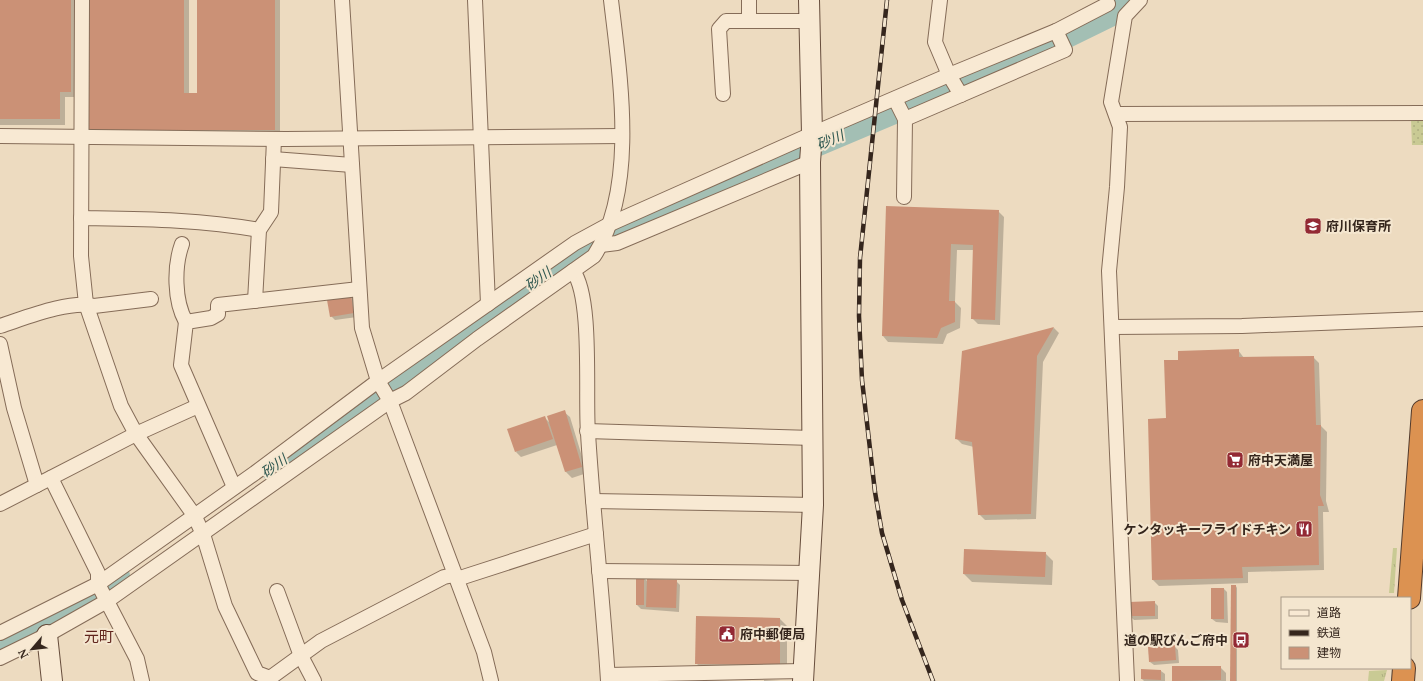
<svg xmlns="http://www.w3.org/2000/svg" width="1423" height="681" viewBox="0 0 1423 681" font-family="'Noto Serif','Noto Sans JP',serif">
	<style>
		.grass { fill: url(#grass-tufts) }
		.garden { fill: url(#garden-dots) }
		.shadow { fill: #0003 }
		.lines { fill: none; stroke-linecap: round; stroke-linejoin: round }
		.river { stroke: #a3bfb4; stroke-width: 22 }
		.building { fill: #cb9176 }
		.street-casing { stroke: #856c58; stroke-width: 16 }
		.secondary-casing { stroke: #674d3c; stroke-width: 22 }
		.highway-casing { stroke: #533b2d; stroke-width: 24 }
		.street { stroke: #f8e9d3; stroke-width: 14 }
		.secondary { stroke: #f8e9d3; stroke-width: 20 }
		.highway { stroke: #dc9251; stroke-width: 22 }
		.rail-casing { stroke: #35261d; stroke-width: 4.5 }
		.rail { stroke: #f4e6cf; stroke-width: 3; stroke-dasharray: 9; stroke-linecap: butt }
		.labels { text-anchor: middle; stroke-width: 4; stroke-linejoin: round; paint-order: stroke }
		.poi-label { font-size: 13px; font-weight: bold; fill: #35261d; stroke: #f4e6cf; text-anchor: start }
		.water-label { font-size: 14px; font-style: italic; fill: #2c554e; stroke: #f4e6cf }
		.quarter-label { font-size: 15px; fill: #61251d; stroke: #f4e6cf }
	</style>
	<defs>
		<pattern id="grass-tufts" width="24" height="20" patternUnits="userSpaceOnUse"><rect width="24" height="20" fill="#c9ca94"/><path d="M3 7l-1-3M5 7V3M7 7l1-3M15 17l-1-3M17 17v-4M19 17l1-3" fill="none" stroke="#adad7f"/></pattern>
		<pattern id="garden-dots" width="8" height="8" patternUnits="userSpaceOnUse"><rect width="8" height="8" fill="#c9ca94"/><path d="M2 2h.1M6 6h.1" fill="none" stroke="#adad7f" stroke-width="1.8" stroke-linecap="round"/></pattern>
	</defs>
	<rect width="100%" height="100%" fill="#eddbc0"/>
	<!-- grass -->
	<g class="grass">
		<path d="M 1393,548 L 1397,548 L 1394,593 L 1389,593 Z"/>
		<path d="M 1387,670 L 1384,681 L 1368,681 L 1369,671 Z"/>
	</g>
	<!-- garden -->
	<path class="garden" d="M 1411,120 L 1423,120 L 1423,145 L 1412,145 Z"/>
	<!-- shadow -->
	<g class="shadow">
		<path d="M 0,0 L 76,0 L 76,97 L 65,97 L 65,125 L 0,125 Z"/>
		<path d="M 90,0 L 189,0 L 189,94 L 198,94 L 198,0 L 280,0 L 280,136 L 96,135 Z"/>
		<path d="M 887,207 L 998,211 L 1004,217 L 1000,325 L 978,324 L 972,318 L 974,250 L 957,250 L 955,302 L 961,308 L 960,328 L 947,334 L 943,344 L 888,342 L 883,336 Z"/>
		<path d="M 351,297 L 354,300 L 357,317 L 335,320 L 331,316 Z"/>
		<path d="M 1054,328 L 1059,333 L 1043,362 L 1036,519 L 985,520 L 979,514 L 974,447 L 962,444 L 956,438 L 963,352 Z"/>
		<path d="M 1238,350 L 1244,358 L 1313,357 L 1319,363 L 1321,426 L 1327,432 L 1326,501 L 1329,512 L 1323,512 L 1324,570 L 1248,572 L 1248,583 L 1159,586 L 1153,580 L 1167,419 L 1179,361 Z"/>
		<path d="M 564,412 L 570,417 L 587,473 L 572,478 L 566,472 L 557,445 L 521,457 L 516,452 L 544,417 L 551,424 Z"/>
		<path d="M 1045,553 L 1053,561 L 1052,585 L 972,582 L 964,574 Z"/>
		<path d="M 644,578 L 648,582 L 676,581 L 680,585 L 679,612 L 641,609 L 637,605 Z"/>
		<path d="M 1236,586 L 1237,588 L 1237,681 L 1231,681 Z"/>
		<path d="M 1224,589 L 1227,592 L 1228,623 L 1216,622 L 1212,619 Z"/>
		<path d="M 1154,602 L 1158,606 L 1158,619 L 1134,620 L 1130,616 Z"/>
		<path d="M 780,619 L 787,626 L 787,672 L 704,671 L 696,663 Z"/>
		<path d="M 1174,646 L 1178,650 L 1179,663 L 1154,665 L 1150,662 Z"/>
		<path d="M 1173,667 L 1220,667 L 1226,673 L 1226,681 L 1173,681 Z"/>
		<path d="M 1161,671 L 1165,674 L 1165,681 L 1144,681 L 1142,679 Z"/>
		<path d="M 764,680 L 781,681 L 782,681 L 764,681 Z"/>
	</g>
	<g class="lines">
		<!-- river -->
		<g class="river">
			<path d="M 271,469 L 576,252 L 622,228 L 1020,60 L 1112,15 L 1122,0"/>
			<path d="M 0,643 L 89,597 L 119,576"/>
		</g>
	</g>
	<!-- building -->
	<g class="building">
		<path d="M 0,0 L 71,0 L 71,92 L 60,92 L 60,119 L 0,119 Z"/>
		<path d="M 89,0 L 184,0 L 184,93 L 197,93 L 197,0 L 275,0 L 275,130 L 89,130 Z"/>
		<path d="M 886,206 L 999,210 L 995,320 L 971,319 L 973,245 L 951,244 L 949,301 L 955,301 L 955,322 L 941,328 L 937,338 L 882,336 Z"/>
		<path d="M 351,296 L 354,313 L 330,317 L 327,300 Z"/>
		<path d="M 1054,327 L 1037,356 L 1031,514 L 978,515 L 972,442 L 955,439 L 962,351 Z"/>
		<path d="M 1239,349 L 1239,357 L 1314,356 L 1316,425 L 1321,425 L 1320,495 L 1324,506 L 1318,506 L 1319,565 L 1242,567 L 1243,578 L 1152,580 L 1148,419 L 1166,418 L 1164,360 L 1178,360 L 1178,351 Z"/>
		<path d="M 565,410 L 582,467 L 565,472 L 547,416 Z"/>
		<path d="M 545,416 L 553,439 L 515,452 L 507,429 Z"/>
		<path d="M 964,549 L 1046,552 L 1045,577 L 963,574 Z"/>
		<rect x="636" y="577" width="8" height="28"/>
		<path d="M 647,579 L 677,580 L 676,608 L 646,607 Z"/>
		<path d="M 1231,585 L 1236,585 L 1236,681 L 1230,681 Z"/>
		<rect x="1211" y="588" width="13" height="31"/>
		<path d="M 1155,601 L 1155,616 L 1129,616 L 1129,602 Z"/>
		<path d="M 696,616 L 780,618 L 780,665 L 695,664 Z"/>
		<path d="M 1175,645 L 1176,660 L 1149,662 L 1148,647 Z"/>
		<path d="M 1172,666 L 1221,666 L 1221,680 L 1172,681 Z"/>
		<path d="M 1141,669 L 1161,670 L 1161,680 L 1141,679 Z"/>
	</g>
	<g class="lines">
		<!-- street casing -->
		<g class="street-casing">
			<g id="street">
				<path d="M 82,0 L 81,256 L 86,304 L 121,406 L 136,434 L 194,515 L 203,534 L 225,606 L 257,673 L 270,678 L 321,641 L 444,577 L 454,575 L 460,578 L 596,534"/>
				<path d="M 342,0 L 362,328 L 378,381 L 390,401 L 484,652 L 491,681"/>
				<path d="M 475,0 L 488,304"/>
				<path d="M 749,0 L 749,21"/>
				<path d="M 940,0 L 935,42 L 949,75 L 961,95"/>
				<path d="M 723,94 L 719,29 L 726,21 L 809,21"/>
				<path d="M 895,99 L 905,119 L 904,197"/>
				<path d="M 1116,114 L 1423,113"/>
				<path d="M 905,119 L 1065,50 L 1056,31"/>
				<path d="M 0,136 L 286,139 L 622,136"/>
				<path d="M 273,159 L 352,165"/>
				<path d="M 81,218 C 140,219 200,219 259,230"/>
				<path d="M 182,244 C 174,266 174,301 186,322"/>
				<path d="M 601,245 L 617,243 L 810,162"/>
				<path d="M 573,271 C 593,297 585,397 588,433 C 593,516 603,598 608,681"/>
				<path d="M 255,301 L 259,230 L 271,212 L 274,139"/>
				<path d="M 0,326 C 25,318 69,300 94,306 L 151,299"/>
				<path d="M 1112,327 L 1242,326 L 1423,319"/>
				<path d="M 0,344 L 14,408 L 37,485"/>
				<path d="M 587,431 L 813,438"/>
				<path d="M 51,478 L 98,573 L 98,584 L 137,659 L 142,681"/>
				<path d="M 234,487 L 181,365 L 186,322 L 211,318 L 218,314 L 218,305 L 359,289"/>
				<path d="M 593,501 L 813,505"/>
				<path d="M 0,504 L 136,434 L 198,406"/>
				<path d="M 599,571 L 809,573"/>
				<path d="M 277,591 L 301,656 L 314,681"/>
				<path d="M 0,633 L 98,584 L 255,473 L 378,381 L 575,243 L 610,224 L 812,134 L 949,75 L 1056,31 L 1108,4"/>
				<path d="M 0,658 L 47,635 L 107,601 L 390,401 L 406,393 L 477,339 L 594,256 C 638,188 620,77 611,0"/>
				<path d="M 608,675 L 803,671"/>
				<path d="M 1127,681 L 1109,271 L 1117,187 L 1120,127 L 1111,102 L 1125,16 L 1140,0"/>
			</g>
		</g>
		<!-- secondary casing -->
		<g class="secondary-casing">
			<g id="secondary">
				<path d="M 47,635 L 52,681"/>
				<path d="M 803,681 L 813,505 L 810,162 L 812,134 L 809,0"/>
			</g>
		</g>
		<!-- highway casing -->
		<g class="highway-casing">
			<g id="highway">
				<path d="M 1409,598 L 1423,411"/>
				<path d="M 1403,681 L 1404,668"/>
			</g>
		</g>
		<!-- street -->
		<use href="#street" class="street"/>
		<!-- secondary -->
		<use href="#secondary" class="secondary"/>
		<!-- highway -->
		<use href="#highway" class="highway"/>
		<!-- rail casing -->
		<g class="rail-casing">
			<path id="rail" d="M 887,0 L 860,258 L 859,316 L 862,380 L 875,492 L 882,533 L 902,600 L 933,681"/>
		</g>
		<!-- rail -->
		<use href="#rail" class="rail"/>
	</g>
	<!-- icons -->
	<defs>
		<g id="school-square" transform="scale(0.9)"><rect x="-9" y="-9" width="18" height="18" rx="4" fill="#932934" stroke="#f4e6cf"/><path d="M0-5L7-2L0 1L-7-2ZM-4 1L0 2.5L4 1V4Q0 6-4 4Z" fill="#fff"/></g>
		<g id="supermarket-square" transform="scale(0.9)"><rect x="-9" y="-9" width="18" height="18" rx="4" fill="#932934" stroke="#f4e6cf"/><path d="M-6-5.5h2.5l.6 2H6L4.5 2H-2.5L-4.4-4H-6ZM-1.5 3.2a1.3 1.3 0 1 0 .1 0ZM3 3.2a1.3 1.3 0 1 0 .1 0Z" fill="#fff"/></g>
		<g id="restaurant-square" transform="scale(0.9)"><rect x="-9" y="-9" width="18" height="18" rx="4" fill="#932934" stroke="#f4e6cf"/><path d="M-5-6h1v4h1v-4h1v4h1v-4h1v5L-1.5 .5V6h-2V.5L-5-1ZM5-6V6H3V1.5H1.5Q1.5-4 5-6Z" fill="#fff"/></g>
		<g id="civic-square" transform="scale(0.9)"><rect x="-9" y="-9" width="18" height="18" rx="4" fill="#932934" stroke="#f4e6cf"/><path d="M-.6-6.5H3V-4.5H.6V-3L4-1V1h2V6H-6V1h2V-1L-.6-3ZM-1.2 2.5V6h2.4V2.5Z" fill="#fff"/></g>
		<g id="bus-square" transform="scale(0.9)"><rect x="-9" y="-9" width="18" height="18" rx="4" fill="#932934" stroke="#f4e6cf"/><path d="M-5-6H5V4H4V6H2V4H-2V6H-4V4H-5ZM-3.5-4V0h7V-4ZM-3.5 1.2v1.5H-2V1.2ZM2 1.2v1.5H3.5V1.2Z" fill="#fff"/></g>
	</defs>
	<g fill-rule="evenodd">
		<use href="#school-square" x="1313" y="226"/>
		<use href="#supermarket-square" x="1235" y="460"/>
		<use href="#restaurant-square" x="1304" y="529"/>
		<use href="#civic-square" x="727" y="634"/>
		<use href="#bus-square" x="1241" y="640"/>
	</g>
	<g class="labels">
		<!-- poi labels -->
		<g class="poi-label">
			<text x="1326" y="231">府川保育所</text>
			<text x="1248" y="465">府中天満屋</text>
			<text x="1291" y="534" text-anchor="end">ケンタッキーフライドチキン</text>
			<text x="740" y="639">府中郵便局</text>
			<text x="1228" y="645" text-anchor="end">道の駅びんご府中</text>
		</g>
		<!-- water labels -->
		<g class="water-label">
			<text transform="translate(830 140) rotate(-23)" y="5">砂川</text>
			<text transform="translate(538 279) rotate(-35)" y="5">砂川</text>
			<text transform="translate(274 466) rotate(-35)" y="5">砂川</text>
		</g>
		<!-- quarter labels -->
		<g class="quarter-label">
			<text x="99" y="642">元町</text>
		</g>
	</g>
	<!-- legend -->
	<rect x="1281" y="597" width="130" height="72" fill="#f4e6cf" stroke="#a89988"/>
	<rect x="1289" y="610" width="20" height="6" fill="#f8e9d3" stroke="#a89988"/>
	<text x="1317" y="617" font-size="12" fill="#35261d">道路</text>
	<rect x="1289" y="630" width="20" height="6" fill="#35261d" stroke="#a89988"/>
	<text x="1317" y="637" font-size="12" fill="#35261d">鉄道</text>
	<rect x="1289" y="647" width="20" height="12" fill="#cb9176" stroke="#a89988"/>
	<text x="1317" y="657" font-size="12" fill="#35261d">建物</text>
	<!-- north arrow -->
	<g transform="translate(32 649) rotate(242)" stroke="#f4e6cf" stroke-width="3" paint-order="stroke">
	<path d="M0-3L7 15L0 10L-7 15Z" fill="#35261d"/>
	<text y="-6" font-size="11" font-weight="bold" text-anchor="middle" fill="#35261d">N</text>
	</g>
</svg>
